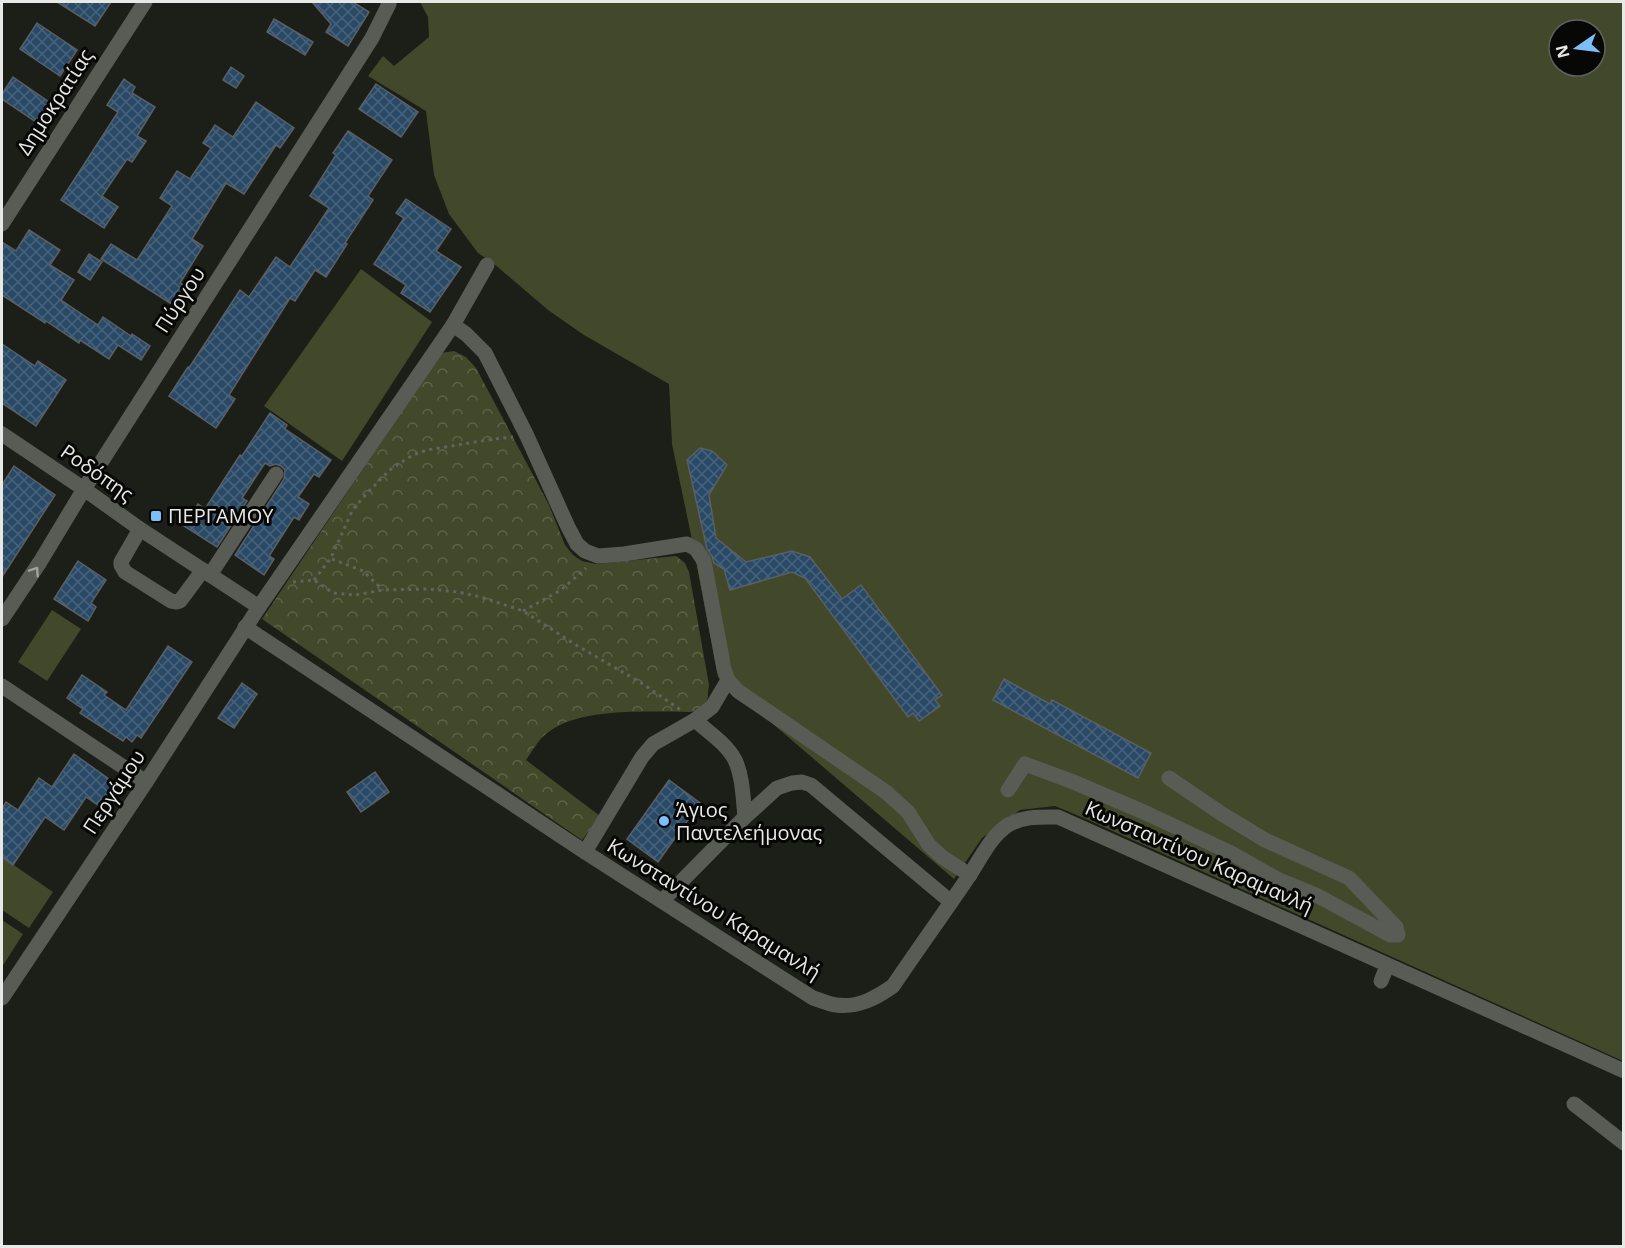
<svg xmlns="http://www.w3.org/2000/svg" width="1625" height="1248" viewBox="0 0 1625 1248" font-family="'Open Sans',sans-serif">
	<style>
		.grass { fill: #41492a; fill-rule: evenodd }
		.park { fill: url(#park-crowns) }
		.building { fill: url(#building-cross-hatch); stroke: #5a5f64; stroke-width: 1.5 }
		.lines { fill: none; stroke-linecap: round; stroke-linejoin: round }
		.path { stroke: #62635e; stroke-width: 3; stroke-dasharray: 3 4.5; stroke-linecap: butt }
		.minor { stroke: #595b55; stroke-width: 15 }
		.oneway { stroke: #a0a29e }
		.poi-dot { fill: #7dbef9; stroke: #070706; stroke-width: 2 }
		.labels { text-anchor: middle; stroke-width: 6; stroke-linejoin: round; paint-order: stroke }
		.street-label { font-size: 20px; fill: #e8e9e6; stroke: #070706 }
		.poi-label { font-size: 20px; fill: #e8e9e6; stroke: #070706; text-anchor: start }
	</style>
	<defs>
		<pattern id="park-crowns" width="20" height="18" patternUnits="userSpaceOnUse" patternTransform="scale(1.5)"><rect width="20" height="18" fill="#41492a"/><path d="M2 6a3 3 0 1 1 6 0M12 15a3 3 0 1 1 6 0" fill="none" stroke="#5c6349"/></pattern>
		<pattern id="building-cross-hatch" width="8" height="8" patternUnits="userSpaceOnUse" patternTransform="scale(1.5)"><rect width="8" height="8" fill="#294966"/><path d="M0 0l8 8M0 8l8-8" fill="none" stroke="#48637c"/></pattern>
	</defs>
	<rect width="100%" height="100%" fill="#1c1e18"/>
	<!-- grass -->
	<g class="grass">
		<path d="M 420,2 L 1623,2 L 1623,1061 L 1086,819 L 1055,806 L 1020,810 L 982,838 L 954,879 L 718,677 L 691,535 L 672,444 L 669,384 L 584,335 L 548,310 L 493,263 L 478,253 L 449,214 L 434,175 L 426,111 L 368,76 L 383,56 L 394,66 L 429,37 L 428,17 ZM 1559,30 L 1595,30 L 1595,66 L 1559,66 Z"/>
		<path d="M 361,269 L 432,322 L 342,461 L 264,406 Z"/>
		<path d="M 52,610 L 81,629 L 47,681 L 18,662 Z"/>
		<path d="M 2,857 L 53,892 L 29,928 L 2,910 Z"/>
		<path d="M 2,920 L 23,934 L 2,967 Z"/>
	</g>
	<!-- park -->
	<path class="park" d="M 454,351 L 466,357 L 476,368 L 549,505 L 565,545 L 573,555 L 582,561 L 596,564 L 676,556 L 685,563 L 689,572 L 709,685 L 707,702 L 699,710 L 691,712 C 652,712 583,707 550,731 C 539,738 533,750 526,760 L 600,816 L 582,840 L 262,619 L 441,353 Z"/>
	<!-- building -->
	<g class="building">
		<path d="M 57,2 L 111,2 L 95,26 Z"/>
		<path d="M 312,2 L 353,2 L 369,12 L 348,46 L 326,32 L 331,24 Z"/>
		<path d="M 274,19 L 313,42 L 305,55 L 267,32 Z"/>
		<path d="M 37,23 L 77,50 L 60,76 L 20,49 Z"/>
		<path d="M 231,67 L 244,76 L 236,88 L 223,80 Z"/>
		<path d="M 13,77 L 49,102 L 36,122 L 2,99 L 2,94 Z"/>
		<path d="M 124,79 L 135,87 L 132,93 L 155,107 L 137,136 L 146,141 L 132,162 L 127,159 L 102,196 L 118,207 L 104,228 L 61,200 L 118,112 L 107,105 Z"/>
		<path d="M 376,84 L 418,112 L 401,137 L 359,109 Z"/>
		<path d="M 256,102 L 294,128 L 280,148 L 276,145 L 244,194 L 226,183 L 192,239 L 203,246 L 180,283 L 185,286 L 173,305 L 101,259 L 111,244 L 137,260 L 172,206 L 160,198 L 177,171 L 190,179 L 211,148 L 203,143 L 215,125 L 233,137 Z"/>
		<path d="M 348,131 L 392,160 L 368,196 L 373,200 L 345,243 L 347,244 L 326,277 L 315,270 L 295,301 L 290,298 L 229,395 L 235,399 L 216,428 L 169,396 L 188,367 L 189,368 L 240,290 L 249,297 L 276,257 L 290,267 L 329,208 L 310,196 L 336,155 L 333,153 Z"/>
		<path d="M 406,199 L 451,229 L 436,251 L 461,267 L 430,312 L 401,293 L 406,285 L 374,264 L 404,218 L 396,213 Z"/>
		<path d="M 29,230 L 60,250 L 50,265 L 74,280 L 61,300 L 98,325 L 103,317 L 131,336 L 132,334 L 150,346 L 141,360 L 118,345 L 109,359 L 80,340 L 79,343 L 46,321 L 45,323 L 2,295 L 2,242 L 16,251 Z"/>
		<path d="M 89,254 L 102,262 L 90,280 L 78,272 Z"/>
		<path d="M 2,344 L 35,366 L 38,361 L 66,380 L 36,426 L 2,403 Z"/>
		<path d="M 270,413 L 287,425 L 285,429 L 331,460 L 319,477 L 314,474 L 298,497 L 309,504 L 299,520 L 294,517 L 269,556 L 274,559 L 264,575 L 235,555 L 284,479 L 285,470 L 281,466 L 276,464 L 270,466 L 265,463 L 242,498 L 247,501 L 217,547 L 184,526 L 198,504 L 205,509 L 240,455 L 242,456 Z"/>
		<path d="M 700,448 L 712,451 L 727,465 L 709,495 L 716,538 L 746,562 L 792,551 L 810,557 L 842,599 L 861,585 L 942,695 L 935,700 L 940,706 L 919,721 L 913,713 L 908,717 L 805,578 L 792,572 L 730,590 L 724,569 L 714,563 L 712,556 L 707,549 L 687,460 Z"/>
		<path d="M 14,466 L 55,495 L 2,577 L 2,485 Z"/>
		<path d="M 78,561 L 106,580 L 91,603 L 96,607 L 88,621 L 54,599 Z"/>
		<path d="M 168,646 L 192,662 L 141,738 L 137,735 L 132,742 L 126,737 L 123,741 L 80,713 L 83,709 L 67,698 L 82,675 L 107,692 L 104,695 L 126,710 Z"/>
		<path d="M 1004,679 L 1050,704 L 1052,700 L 1151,753 L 1138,778 L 993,700 Z"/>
		<path d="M 242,683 L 257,694 L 234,728 L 218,718 Z"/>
		<path d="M 74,754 L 120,787 L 105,810 L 86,797 L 64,830 L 45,817 L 13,865 L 2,857 L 2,809 L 6,802 L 18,810 L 39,778 L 52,787 Z"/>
		<path d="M 375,772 L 389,792 L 361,812 L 347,792 Z"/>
		<path d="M 669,780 L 700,803 L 658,862 L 627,839 Z"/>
	</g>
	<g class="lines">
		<!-- path -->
		<g class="path">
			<path d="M 332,559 L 363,571 L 383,590"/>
			<path d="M 314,580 L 331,558 L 353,509 L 369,491 L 392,468 L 413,455 L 427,450 L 494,439 L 513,437"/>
			<path d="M 293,582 L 314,580 L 333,593 L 355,595 L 383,590 L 429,589 L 458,592 L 481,597 L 523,611 L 576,645 L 643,684 L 682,711"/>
			<path d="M 523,611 L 561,590 L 586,568"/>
		</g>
		<!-- minor -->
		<g class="minor">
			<path d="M 2,224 L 145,2"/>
			<path d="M 453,325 L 466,334 L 485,353 L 527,436 L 568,527 L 577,544 L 585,551 L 598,556 L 624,554 L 687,544 L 696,549 L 704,561 L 724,669 L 728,680 L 738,691 L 886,792 L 908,812 L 929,845 L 942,857 L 970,875"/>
			<path d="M 2,434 L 84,489 L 140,529 L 259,607"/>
			<path d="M 140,529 L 121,562 L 121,565 L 125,572 L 171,601 L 177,602 L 180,601 L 203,570"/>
			<path d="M 210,575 L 276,474"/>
			<path d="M 2,619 L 40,562 L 84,489 L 372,38 L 389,4 L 388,2"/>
			<path d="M 245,627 L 585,852 L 813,998 C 820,1000 828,1004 836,1005 C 858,1008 876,998 893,986 C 918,949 944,913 969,876 C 981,858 990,837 1008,825 C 1024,816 1040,817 1058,817 L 1624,1071"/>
			<path d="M 2,686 L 146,782"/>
			<path d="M 695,720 C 708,732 727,744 735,760 C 743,777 743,799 745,817"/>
			<path d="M 1008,790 L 1025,764 L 1071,781 L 1146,813 L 1231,853 L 1279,880 L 1318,896 L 1390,935 L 1398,935 L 1396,927 L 1349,878 L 1265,840 L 1222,814 L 1169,778"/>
			<path d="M 585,852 L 642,757 L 653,744 L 695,720 L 712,707 L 728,680"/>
			<path d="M 662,901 L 745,817 L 777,788 L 792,783 L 802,782 L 811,785 L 951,902"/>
			<path d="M 1381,981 L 1387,966"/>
			<path d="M 2,998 L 146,782 L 259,607 L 453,325 L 487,265"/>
			<path d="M 1574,1104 L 1624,1143"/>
		</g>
	</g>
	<!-- one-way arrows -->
	<defs><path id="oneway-chevron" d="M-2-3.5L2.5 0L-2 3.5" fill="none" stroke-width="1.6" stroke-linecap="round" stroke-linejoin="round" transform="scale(1.5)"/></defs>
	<use class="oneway" href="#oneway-chevron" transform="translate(35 571) rotate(-56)"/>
	<!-- markers -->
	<g class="poi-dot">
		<rect x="150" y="510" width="12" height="12" rx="3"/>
		<circle cx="664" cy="821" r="6"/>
	</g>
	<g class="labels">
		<!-- street labels -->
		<g class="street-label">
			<text transform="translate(55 102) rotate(-57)" y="7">Δημοκρατίας</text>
			<text transform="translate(180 300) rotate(-57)" y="7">Πύργου</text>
			<text transform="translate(97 473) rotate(35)" y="7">Ροδόπης</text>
			<text transform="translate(114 792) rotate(-57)" y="7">Περγάμου</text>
			<text transform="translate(1199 857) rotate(24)" y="7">Κωνσταντίνου Καραμανλή</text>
			<text transform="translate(714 909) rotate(32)" y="7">Κωνσταντίνου Καραμανλή</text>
		</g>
		<!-- poi labels -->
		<g class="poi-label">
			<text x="168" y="523">ΠΕΡΓΑΜΟΥ</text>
			<text x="676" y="817">Άγιος<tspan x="676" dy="23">Παντελεήμονας</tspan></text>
		</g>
	</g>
	<!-- border -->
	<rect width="1625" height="1248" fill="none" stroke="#e8e9e6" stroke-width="6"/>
	<!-- north arrow -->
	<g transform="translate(1577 48) rotate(256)"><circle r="28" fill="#070706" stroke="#616160" stroke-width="1.5"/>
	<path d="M0-4.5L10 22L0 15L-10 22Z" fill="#7dbef9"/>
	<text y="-9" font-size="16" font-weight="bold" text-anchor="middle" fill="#e8e9e6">N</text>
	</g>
</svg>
